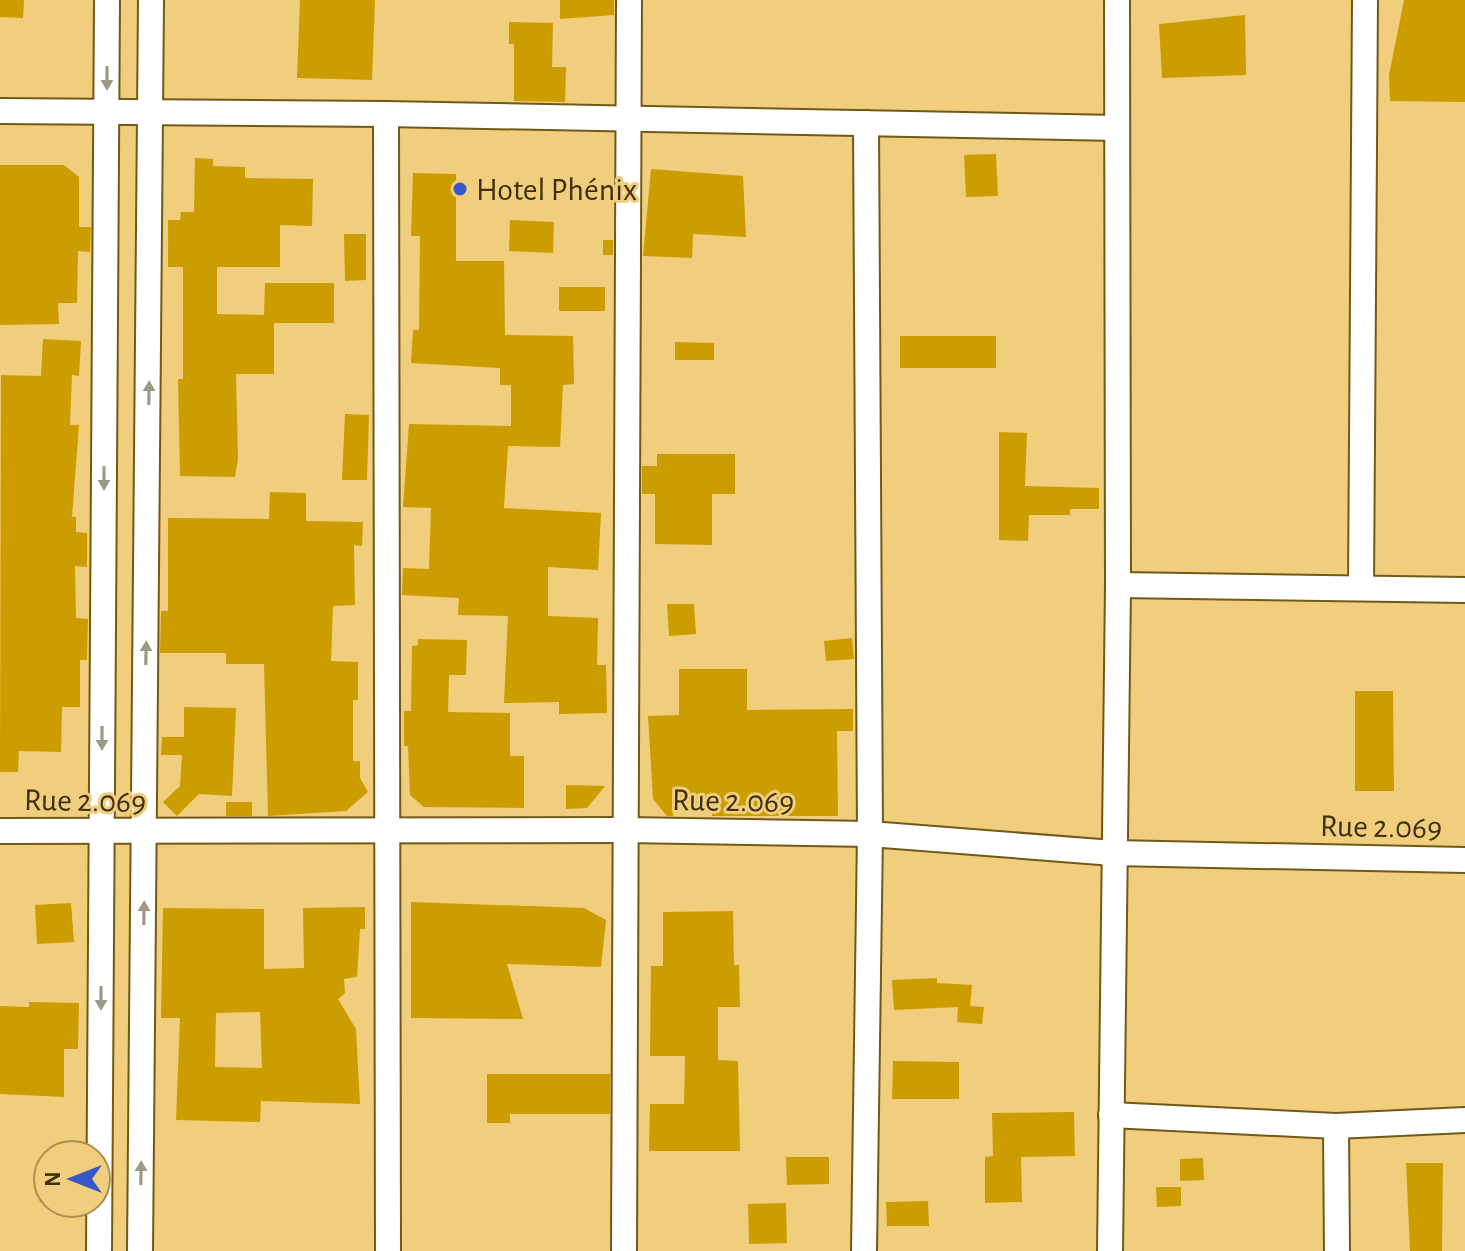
<svg xmlns="http://www.w3.org/2000/svg" width="1465" height="1251" viewBox="0 0 1465 1251" font-family="'Alegreya Sans',sans-serif">
	<style>
		.building { fill: #cb9d00; fill-rule: evenodd }
		.lines { fill: none; stroke-linecap: round; stroke-linejoin: round }
		.minor-casing { stroke: #715918; stroke-width: 28 }
		.minor { stroke: #fff; stroke-width: 24 }
		.oneway { fill: #9e9886 }
		.poi-dot { fill: #3757c8; stroke: #f0ce7d; stroke-width: 3 }
		.labels { text-anchor: middle; stroke-width: 6; stroke-linejoin: round; paint-order: stroke }
		.poi-label { font-size: 32px; fill: #3e300e; stroke: #f0ce7d; text-anchor: start }
		.street-label { font-size: 32px; fill: #3e300e; stroke: #f0ce7d }
	</style>
	<rect width="100%" height="100%" fill="#f0ce7d"/>
	<!-- building -->
	<g class="building">
		<path d="M 0,0 L 24,0 L 23,18 L 0,17 Z"/>
		<path d="M 300,0 L 375,0 L 372,80 L 297,78 Z"/>
		<path d="M 560,0 L 614,0 L 614,15 L 560,19 Z"/>
		<path d="M 1404,0 L 1465,0 L 1465,102 L 1390,101 L 1389,75 Z"/>
		<path d="M 1245,15 L 1246,75 L 1162,78 L 1159,24 Z"/>
		<path d="M 509,22 L 553,23 L 552,67 L 566,67 L 565,102 L 514,101 L 514,44 L 509,44 Z"/>
		<path d="M 996,154 L 998,196 L 966,197 L 964,155 Z"/>
		<path d="M 195,158 L 213,159 L 213,166 L 245,167 L 245,178 L 313,179 L 312,226 L 280,225 L 280,267 L 217,267 L 217,314 L 264,315 L 265,283 L 334,283 L 334,323 L 274,323 L 274,374 L 236,374 L 238,459 L 235,477 L 180,476 L 178,379 L 183,379 L 183,267 L 168,267 L 168,220 L 180,220 L 181,212 L 194,212 Z"/>
		<path d="M 0,165 L 64,165 L 79,177 L 79,227 L 91,227 L 90,252 L 78,251 L 77,303 L 58,303 L 59,324 L 0,325 Z"/>
		<path d="M 651,169 L 743,176 L 746,237 L 693,234 L 692,258 L 643,256 Z"/>
		<path d="M 413,173 L 456,174 L 456,261 L 504,261 L 505,335 L 573,336 L 574,384 L 563,385 L 560,447 L 508,446 L 504,508 L 601,513 L 598,570 L 548,567 L 548,616 L 598,618 L 597,665 L 606,665 L 607,713 L 559,714 L 559,702 L 504,703 L 508,616 L 458,615 L 459,598 L 402,595 L 403,568 L 429,569 L 431,508 L 403,507 L 409,424 L 511,426 L 511,385 L 500,385 L 500,368 L 411,363 L 413,330 L 419,330 L 420,236 L 411,236 Z"/>
		<path d="M 510,220 L 554,222 L 553,253 L 509,251 Z"/>
		<path d="M 344,234 L 366,234 L 366,280 L 345,281 Z"/>
		<rect x="603" y="240" width="10" height="15"/>
		<rect x="559" y="287" width="46" height="24"/>
		<rect x="900" y="336" width="96" height="32"/>
		<path d="M 43,339 L 81,341 L 79,376 L 72,375 L 70,425 L 79,425 L 72,517 L 76,517 L 76,532 L 87,533 L 87,567 L 75,566 L 76,618 L 88,619 L 87,660 L 80,660 L 80,707 L 62,707 L 61,752 L 19,751 L 18,772 L 0,772 L 1,375 L 41,376 Z"/>
		<path d="M 675,342 L 714,343 L 714,360 L 675,360 Z"/>
		<path d="M 345,414 L 369,415 L 367,480 L 342,480 Z"/>
		<path d="M 999,432 L 1027,433 L 1025,486 L 1099,488 L 1099,509 L 1070,509 L 1070,515 L 1029,515 L 1028,541 L 999,540 Z"/>
		<path d="M 657,454 L 735,454 L 735,494 L 712,494 L 712,545 L 655,544 L 655,494 L 642,494 L 642,466 L 657,466 Z"/>
		<path d="M 270,492 L 306,493 L 306,521 L 363,522 L 362,546 L 354,545 L 355,605 L 333,606 L 331,661 L 358,662 L 358,700 L 353,700 L 353,761 L 360,761 L 360,778 L 368,792 L 346,811 L 268,816 L 264,664 L 226,664 L 226,653 L 160,653 L 161,611 L 168,611 L 168,518 L 269,519 Z"/>
		<path d="M 667,604 L 694,604 L 696,634 L 669,636 Z"/>
		<path d="M 852,638 L 854,659 L 826,661 L 824,641 Z"/>
		<path d="M 418,639 L 467,640 L 466,675 L 449,675 L 448,712 L 510,713 L 510,756 L 524,756 L 524,808 L 424,807 L 410,795 L 408,746 L 404,746 L 404,711 L 411,711 L 412,646 L 418,645 Z"/>
		<path d="M 679,669 L 747,669 L 747,710 L 853,709 L 853,731 L 837,731 L 838,816 L 712,816 L 712,803 L 673,804 L 673,816 L 667,816 L 653,799 L 648,716 L 679,715 Z"/>
		<path d="M 1355,691 L 1393,691 L 1394,791 L 1355,791 Z"/>
		<path d="M 184,707 L 236,708 L 232,796 L 199,794 L 177,816 L 163,802 L 180,786 L 182,755 L 161,755 L 162,737 L 184,737 Z"/>
		<path d="M 566,785 L 605,786 L 587,808 L 566,809 Z"/>
		<rect x="226" y="802" width="26" height="14"/>
		<path d="M 411,902 L 584,908 L 606,920 L 601,967 L 507,964 L 523,1019 L 411,1018 Z"/>
		<path d="M 71,903 L 74,942 L 37,944 L 35,905 Z"/>
		<path d="M 365,907 L 365,929 L 360,929 L 357,977 L 344,979 L 345,993 L 338,999 L 356,1029 L 360,1104 L 261,1101 L 260,1122 L 176,1120 L 180,1018 L 161,1018 L 163,908 L 264,909 L 264,969 L 304,968 L 303,908 ZM 260,1012 L 262,1068 L 215,1067 L 216,1013 Z"/>
		<path d="M 733,911 L 734,965 L 739,965 L 740,1007 L 718,1007 L 718,1060 L 738,1061 L 740,1151 L 649,1151 L 650,1104 L 684,1104 L 685,1056 L 650,1056 L 651,966 L 663,966 L 663,912 Z"/>
		<path d="M 937,978 L 937,983 L 972,985 L 970,1006 L 984,1007 L 982,1024 L 957,1022 L 958,1007 L 894,1010 L 892,980 Z"/>
		<path d="M 29,1002 L 79,1003 L 78,1049 L 64,1049 L 64,1097 L 0,1094 L 0,1006 L 29,1007 Z"/>
		<path d="M 893,1061 L 959,1062 L 959,1099 L 892,1099 Z"/>
		<path d="M 487,1074 L 610,1074 L 610,1114 L 510,1114 L 510,1123 L 487,1123 Z"/>
		<path d="M 1074,1112 L 1075,1156 L 1021,1157 L 1022,1202 L 985,1203 L 985,1157 L 993,1156 L 992,1113 Z"/>
		<path d="M 786,1157 L 829,1157 L 829,1184 L 787,1185 Z"/>
		<path d="M 1203,1158 L 1204,1180 L 1180,1181 L 1180,1159 Z"/>
		<path d="M 1406,1163 L 1443,1163 L 1442,1251 L 1410,1251 Z"/>
		<path d="M 1156,1187 L 1181,1187 L 1181,1206 L 1157,1207 Z"/>
		<path d="M 928,1201 L 929,1226 L 887,1226 L 886,1202 Z"/>
		<path d="M 786,1203 L 787,1243 L 749,1244 L 748,1204 Z"/>
	</g>
	<g class="lines">
		<!-- minor casing -->
		<g class="minor-casing">
			<g id="minor">
				<path d="M 0,111 L 386,114 L 1117,128"/>
				<path d="M 386,114 L 388,1251"/>
				<path d="M 1118,585 L 1465,590"/>
				<path d="M 1361,587 L 1365,0"/>
				<path d="M 0,831 L 626,830 L 870,834 L 1113,853 L 1465,860"/>
				<path d="M 1111,1115 L 1336,1126 L 1465,1120"/>
				<path d="M 1336,1126 L 1337,1251"/>
				<path d="M 99,1251 L 107,0"/>
				<path d="M 140,1251 L 151,0"/>
				<path d="M 624,1251 L 629,0"/>
				<path d="M 864,1251 L 870,834 L 866,123"/>
				<path d="M 1110,1251 L 1118,585 L 1117,0"/>
			</g>
		</g>
		<!-- minor -->
		<use href="#minor" class="minor"/>
	</g>
	<!-- one-way arrows -->
	<defs><path id="oneway-solid" d="M-6-.8H1V-3.2L6.5 0L1 3.2V.8H-6Z" transform="scale(2)"/></defs>
	<g class="oneway">
		<use href="#oneway-solid" transform="translate(107 78) rotate(90)"/>
		<use href="#oneway-solid" transform="translate(149 393) rotate(-89)"/>
		<use href="#oneway-solid" transform="translate(104 478) rotate(90)"/>
		<use href="#oneway-solid" transform="translate(146 653) rotate(-89)"/>
		<use href="#oneway-solid" transform="translate(102 738) rotate(90)"/>
		<use href="#oneway-solid" transform="translate(144 913) rotate(-89)"/>
		<use href="#oneway-solid" transform="translate(101 998) rotate(90)"/>
		<use href="#oneway-solid" transform="translate(141 1173) rotate(-89)"/>
	</g>
	<!-- markers -->
	<circle class="poi-dot" cx="460" cy="189" r="8"/>
	<g class="labels">
		<!-- poi labels -->
		<g class="poi-label">
			<text x="476" y="200">Hotel Phénix</text>
		</g>
		<!-- street labels -->
		<g class="street-label">
			<text transform="translate(85 800) rotate(1)" y="11">Rue 2.069</text>
			<text transform="translate(733 800) rotate(1)" y="11">Rue 2.069</text>
			<text transform="translate(1381 826) rotate(1)" y="11">Rue 2.069</text>
		</g>
	</g>
	<!-- north arrow -->
	<g transform="translate(72 1179) rotate(270)"><circle r="38" fill="#f0ce7d" stroke="#a98f51" stroke-width="2"/>
	<path d="M0-6L14 30L0 20L-14 30Z" fill="#3757c8"/>
	<text y="-12" font-size="22" font-weight="bold" text-anchor="middle" fill="#3e300e">N</text>
	</g>
</svg>
